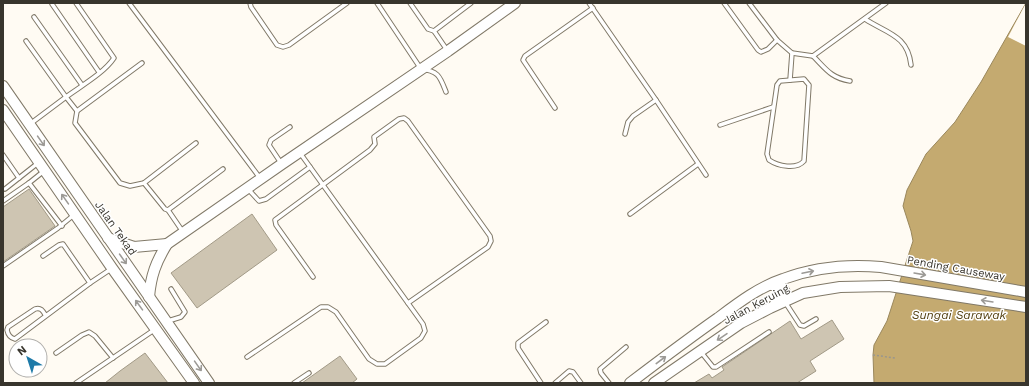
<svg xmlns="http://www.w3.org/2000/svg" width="1029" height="386" viewBox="0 0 1029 386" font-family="'Work Sans',sans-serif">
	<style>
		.water { fill: #c4aa70; stroke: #9a875c }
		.pier { fill: #fffbf3 }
		.building { fill: #cec5b2; stroke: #a29a87 }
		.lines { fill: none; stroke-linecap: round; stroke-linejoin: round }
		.lane-casing { stroke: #817968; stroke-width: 5.5 }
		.secondary-casing { stroke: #817968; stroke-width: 12 }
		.path { stroke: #99968e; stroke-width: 1.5; stroke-dasharray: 2 2; stroke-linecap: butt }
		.lane { stroke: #fff; stroke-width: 3.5 }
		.secondary { stroke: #fff; stroke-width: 10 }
		.oneway { stroke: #9c9a96 }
		.labels { text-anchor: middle; stroke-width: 3; stroke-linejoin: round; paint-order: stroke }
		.street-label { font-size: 11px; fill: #38352d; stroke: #fff }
		.water-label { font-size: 12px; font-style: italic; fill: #564314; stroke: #fff }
	</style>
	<rect width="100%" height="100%" fill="#fffbf3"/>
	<!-- water -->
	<path class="water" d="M 1026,3 L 1026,383 L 874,383 L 873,355 L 874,345 L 887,321 L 913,241 L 911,231 L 903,206 L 907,190 L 926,154 L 955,122 L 981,82 Z"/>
	<!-- pier -->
	<path class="pier" d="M 1026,3 L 1026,46 L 1008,37 Z"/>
	<!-- building -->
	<g class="building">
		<path d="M 29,189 L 55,226 L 3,262 L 3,207 Z"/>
		<path d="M 252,214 L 277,250 L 197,308 L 171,273 Z"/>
		<path d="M 832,320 L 844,339 L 810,361 L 816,371 L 797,383 L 694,383 L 709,374 L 712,378 L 724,370 L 722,367 L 790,321 L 801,339 Z"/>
		<path d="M 145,353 L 168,383 L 105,383 L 120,371 Z"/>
		<path d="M 340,356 L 357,379 L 352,383 L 302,383 Z"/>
	</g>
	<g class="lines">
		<!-- lane casing -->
		<g class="lane-casing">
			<g id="lane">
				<path d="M 129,3 L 260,178"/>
				<path d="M 250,3 L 251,7 L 277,45 L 283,47 L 289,45 L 347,3"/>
				<path d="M 377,3 L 421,69 C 439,71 440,77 446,92"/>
				<path d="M 410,3 L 428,29 L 434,31"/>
				<path d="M 589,3 L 656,100 L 706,175"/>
				<path d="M 724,3 L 758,50 L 761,52 L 768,49 L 777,40"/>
				<path d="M 749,3 L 777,40 L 792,53 L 813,56 L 886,3"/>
				<path d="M 52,4 L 99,72"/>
				<path d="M 34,17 L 82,85"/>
				<path d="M 865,19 C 886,33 908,35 911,65"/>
				<path d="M 26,41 L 66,97 C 81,86 104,73 114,58 L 76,3"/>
				<path d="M 447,50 L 434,31 L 471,3"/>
				<path d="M 813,56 C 826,69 831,78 850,81"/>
				<path d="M 804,79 L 809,85 L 804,161 C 796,170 778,166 769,160 L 767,154 L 777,85 L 780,81 Z"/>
				<path d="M 790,80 L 792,53"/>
				<path d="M 555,108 L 523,60 L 525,56 L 593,8"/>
				<path d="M 77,111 L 142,63"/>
				<path d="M 30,124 L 66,97 L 77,111 L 75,123 L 120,183 L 130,186 L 144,183 L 196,143"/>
				<path d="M 720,125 L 773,107"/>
				<path d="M 625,134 L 628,122 L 633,116 L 656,100"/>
				<path d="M 3,155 L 19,178"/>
				<path d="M 281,163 L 269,145 L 271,140 L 290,127"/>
				<path d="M 29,183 L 62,226"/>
				<path d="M 144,183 L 165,209 L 168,210 L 223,169"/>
				<path d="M 5,189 L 38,163"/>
				<path d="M 248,189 L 259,201 L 266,199 L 310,167"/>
				<path d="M 3,201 L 29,183 L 44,171"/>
				<path d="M 168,210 L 183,232"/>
				<path d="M 630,214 L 698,164"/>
				<path d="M 43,256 L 59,245 L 63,244 L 90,283 L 15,339 C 10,338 8,335 7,330 L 8,327 L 35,309 C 41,307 43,311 46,316"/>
				<path d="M 3,266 L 58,228 L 75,214"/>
				<path d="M 313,277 L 276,225 L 275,220 L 370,150 L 375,144 L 374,137 L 399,119 L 404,118 L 408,121 L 490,236 L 491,241 L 488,247 L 408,303"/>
				<path d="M 90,283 L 111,269"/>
				<path d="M 785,302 L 800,325 L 804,326 L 816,319"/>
				<path d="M 168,321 L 181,317 L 185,312 L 171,289"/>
				<path d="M 701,352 L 713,367 L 716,367 L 769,332"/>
				<path d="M 56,353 L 82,335 L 89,332 L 95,336 L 113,358"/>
				<path d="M 247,357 L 321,307 L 328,307 L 336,312 L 369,359 L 377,364 L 385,364 L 421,338 L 425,331 L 423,324 L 300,153"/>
				<path d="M 76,383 L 154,330"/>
				<path d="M 294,383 L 309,373"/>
				<path d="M 541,383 L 518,348 L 518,343 L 546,322"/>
				<path d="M 555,383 L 569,371 L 573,372 L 581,383"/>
				<path d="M 609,383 L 601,373 L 600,369 L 626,347"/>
			</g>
		</g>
		<!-- secondary casing -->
		<g class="secondary-casing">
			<g id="secondary">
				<path d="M 3,86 L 209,383"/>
				<path d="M 3,110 L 112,268 L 194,383"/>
				<path d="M 108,238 L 134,247 L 167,244"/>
				<path d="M 771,285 L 780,285 L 785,292 L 783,297 L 775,304"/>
				<path d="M 149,297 C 151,275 156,262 167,244 L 282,164 L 448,51 L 515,3"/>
				<path d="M 630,383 C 659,361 688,339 718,318 C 738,303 759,287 783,279 C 815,267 847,264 881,267 L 1026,292"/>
				<path d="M 654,383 L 741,323 L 770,308 L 803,293 L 840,287 L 889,286 L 1026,307"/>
			</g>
		</g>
		<!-- path -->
		<path class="path" d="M 873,355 L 895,358"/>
		<!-- lane -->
		<use href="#lane" class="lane"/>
		<!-- secondary -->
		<use href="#secondary" class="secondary"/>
	</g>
	<!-- one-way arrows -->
	<defs><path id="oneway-shaft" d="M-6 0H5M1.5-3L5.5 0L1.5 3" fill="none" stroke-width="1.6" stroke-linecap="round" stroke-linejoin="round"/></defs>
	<g class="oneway">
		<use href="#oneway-shaft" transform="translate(41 141) rotate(55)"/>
		<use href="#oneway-shaft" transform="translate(65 199) rotate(-125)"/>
		<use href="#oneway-shaft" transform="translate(123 259) rotate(55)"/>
		<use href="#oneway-shaft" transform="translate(808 272) rotate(-12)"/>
		<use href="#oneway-shaft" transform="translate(920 274) rotate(10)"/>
		<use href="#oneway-shaft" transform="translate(987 301) rotate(-171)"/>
		<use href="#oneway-shaft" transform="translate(139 305) rotate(-126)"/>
		<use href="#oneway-shaft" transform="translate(722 337) rotate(146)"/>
		<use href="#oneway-shaft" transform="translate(661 360) rotate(-37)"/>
		<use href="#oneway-shaft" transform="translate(198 366) rotate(55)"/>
	</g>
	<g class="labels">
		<!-- street labels -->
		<g class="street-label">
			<text transform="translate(116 228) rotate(55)" y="4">Jalan Tekad</text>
			<text transform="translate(956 268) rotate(10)" y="4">Pending Causeway</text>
			<text transform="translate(756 304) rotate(-28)" y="4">Jalan Keruing</text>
		</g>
		<!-- water labels -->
		<g class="water-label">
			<text x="959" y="319">Sungai Sarawak</text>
		</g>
	</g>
	<!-- border -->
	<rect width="1029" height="386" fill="none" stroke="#38352d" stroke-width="8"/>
	<!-- north arrow -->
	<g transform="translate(28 358) rotate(321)"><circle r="19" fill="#ffffff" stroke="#afaeab"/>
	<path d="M0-3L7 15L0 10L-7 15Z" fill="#1e7aa8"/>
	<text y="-6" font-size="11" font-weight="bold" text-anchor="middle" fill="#38352d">N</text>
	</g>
</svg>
